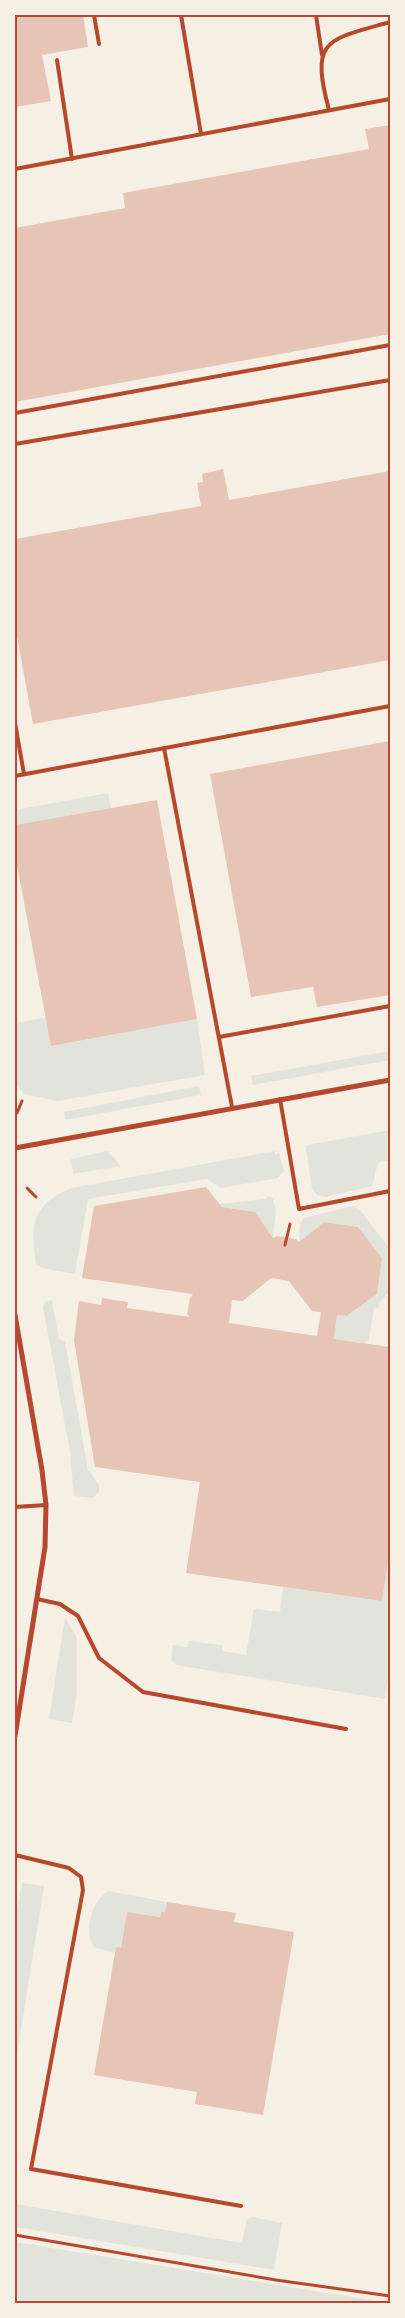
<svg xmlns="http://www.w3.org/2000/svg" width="405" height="2318" viewBox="0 0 405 2318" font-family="'Work Sans',sans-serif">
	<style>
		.green { fill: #e2e4dc }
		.building { fill: #e6c5b7; fill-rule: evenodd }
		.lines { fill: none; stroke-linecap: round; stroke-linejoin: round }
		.path { stroke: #b5482f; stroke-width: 3 }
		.service { stroke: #b5482f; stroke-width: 4 }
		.minor { stroke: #b5482f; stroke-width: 5 }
		.neatline { fill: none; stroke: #b5482f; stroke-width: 2 }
	</style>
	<rect width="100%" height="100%" fill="#f6efe4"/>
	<!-- green -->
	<g class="green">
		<path d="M 108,793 L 111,808 L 15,825 L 15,810 Z"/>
		<path d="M 47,1017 L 51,1046 L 197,1019 L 205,1075 L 57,1101 L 24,1094 L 15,1083 L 15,1023 Z"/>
		<path d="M 390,1051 L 390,1060 L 253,1085 L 251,1076 Z"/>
		<path d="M 199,1086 L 201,1095 L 65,1120 L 64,1112 Z"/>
		<path d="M 390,1130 L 390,1160 L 378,1163 L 372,1186 L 326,1197 L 317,1195 L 312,1188 L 306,1150 L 307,1145 Z"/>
		<path d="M 107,1151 L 121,1166 L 73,1174 L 71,1159 Z"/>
		<path d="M 275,1151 L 275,1154 L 279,1153 L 284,1171 L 278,1178 L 221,1188 L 207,1179 L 88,1199 L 75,1274 L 42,1268 L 36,1264 C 30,1224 32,1205 71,1188 Z"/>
		<path d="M 269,1196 L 273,1199 L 276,1210 L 273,1238 L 255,1212 L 222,1207 L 219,1204 L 265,1199 Z"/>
		<path d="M 352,1206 L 360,1210 L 390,1249 L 390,1291 L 380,1302 L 378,1308 L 374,1308 L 369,1340 L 365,1343 L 334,1339 L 337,1315 L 377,1294 L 382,1258 L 358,1227 L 324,1222 L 299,1242 L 300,1225 L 304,1218 Z"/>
		<path d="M 52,1300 L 59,1339 L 65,1341 L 88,1470 L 99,1485 L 99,1492 L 93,1498 L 74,1496 L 70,1452 L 43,1307 L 45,1302 Z"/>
		<path d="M 390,1548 L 390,1663 L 385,1699 L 176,1665 L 171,1660 L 173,1645 L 187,1647 L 189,1641 L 222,1645 L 222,1651 L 246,1655 L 254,1609 L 280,1612 L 283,1587 L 382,1601 Z"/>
		<path d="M 65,1618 L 77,1638 L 77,1693 L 72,1723 L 49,1719 Z"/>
		<path d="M 22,1883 L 44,1886 L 15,2068 L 15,1923 Z"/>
		<path d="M 109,1891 L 167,1902 L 165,1912 L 161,1912 L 160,1917 L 127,1912 L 121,1948 L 116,1947 L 114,1953 L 94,1947 C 83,1931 92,1899 109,1891 Z"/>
		<path d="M 15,2204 L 242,2243 L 247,2219 L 253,2217 L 282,2223 L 274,2270 L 15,2227 Z"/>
		<path d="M 15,2242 L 389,2303 L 15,2303 Z"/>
	</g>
	<!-- building -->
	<g class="building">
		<path d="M 15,15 L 83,15 L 88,47 L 42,55 L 51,101 L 15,107 Z"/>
		<path d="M 390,125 L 390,334 L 15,402 L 15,228 L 125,208 L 123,193 L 369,149 L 365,129 Z"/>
		<path d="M 223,469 L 229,500 L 390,471 L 390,660 L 33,724 L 15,625 L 15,539 L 201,506 L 197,483 L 203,482 L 202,474 Z"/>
		<path d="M 390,741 L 390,995 L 317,1007 L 313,987 L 251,997 L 210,774 Z"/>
		<path d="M 157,800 L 197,1019 L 51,1046 L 15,854 L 15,825 Z"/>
		<path d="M 206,1187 L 222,1207 L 255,1212 L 273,1238 L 277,1236 L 296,1239 L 299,1242 L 324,1222 L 358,1227 L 382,1258 L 377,1294 L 346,1316 L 337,1315 L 334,1339 L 390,1347 L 390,1548 L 382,1601 L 186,1573 L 200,1482 L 95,1467 L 74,1340 L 79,1301 L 101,1305 L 102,1298 L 128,1302 L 127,1308 L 190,1317 L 187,1314 L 190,1298 L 193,1294 L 82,1278 L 94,1206 ZM 271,1278 L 289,1281 L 312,1311 L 321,1312 L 317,1336 L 229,1323 L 232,1300 L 243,1301 Z"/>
		<path d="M 167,1902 L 236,1913 L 234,1922 L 294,1932 L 263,2115 L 195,2104 L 197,2092 L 94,2075 L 116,1947 L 121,1948 L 127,1912 L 160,1917 L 161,1912 L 165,1912 Z"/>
	</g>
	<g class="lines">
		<!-- path -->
		<g class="path">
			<path d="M 17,1113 L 22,1101"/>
			<path d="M 27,1188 L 36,1197"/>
			<path d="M 285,1245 L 290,1224"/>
			<path d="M 15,2235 L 276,2280 L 390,2296"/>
		</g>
		<!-- service -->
		<g class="service">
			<path d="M 94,15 L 99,44"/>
			<path d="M 181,15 L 201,134"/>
			<path d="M 316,15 L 322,55"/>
			<path d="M 57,60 L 72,159"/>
			<path d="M 329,110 C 310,39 326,40 390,22"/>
			<path d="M 15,169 L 390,99"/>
			<path d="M 15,413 L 390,345"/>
			<path d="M 15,444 L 390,380"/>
			<path d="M 15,723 L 24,774"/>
			<path d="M 164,748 L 232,1107"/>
			<path d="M 15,776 L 390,706"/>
			<path d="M 219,1037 L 390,1006"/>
			<path d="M 280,1099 L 299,1209 L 390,1191"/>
			<path d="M 15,1507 L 46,1505"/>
			<path d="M 37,1599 L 60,1604 L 78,1616 L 99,1658 L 143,1692 L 346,1729"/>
			<path d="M 15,1855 L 69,1868 L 81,1877 L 83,1890 L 31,2169 L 241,2206"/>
		</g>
		<!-- minor -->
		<g class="minor">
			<path d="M 15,1148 L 390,1080"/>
			<path d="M 15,1315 L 42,1470 L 46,1505 L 45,1547 L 15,1736"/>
		</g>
	</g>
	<!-- border -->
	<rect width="405" height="2318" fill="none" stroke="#f6efe4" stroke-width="32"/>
	<rect x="16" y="16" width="373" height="2286" class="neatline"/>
</svg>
